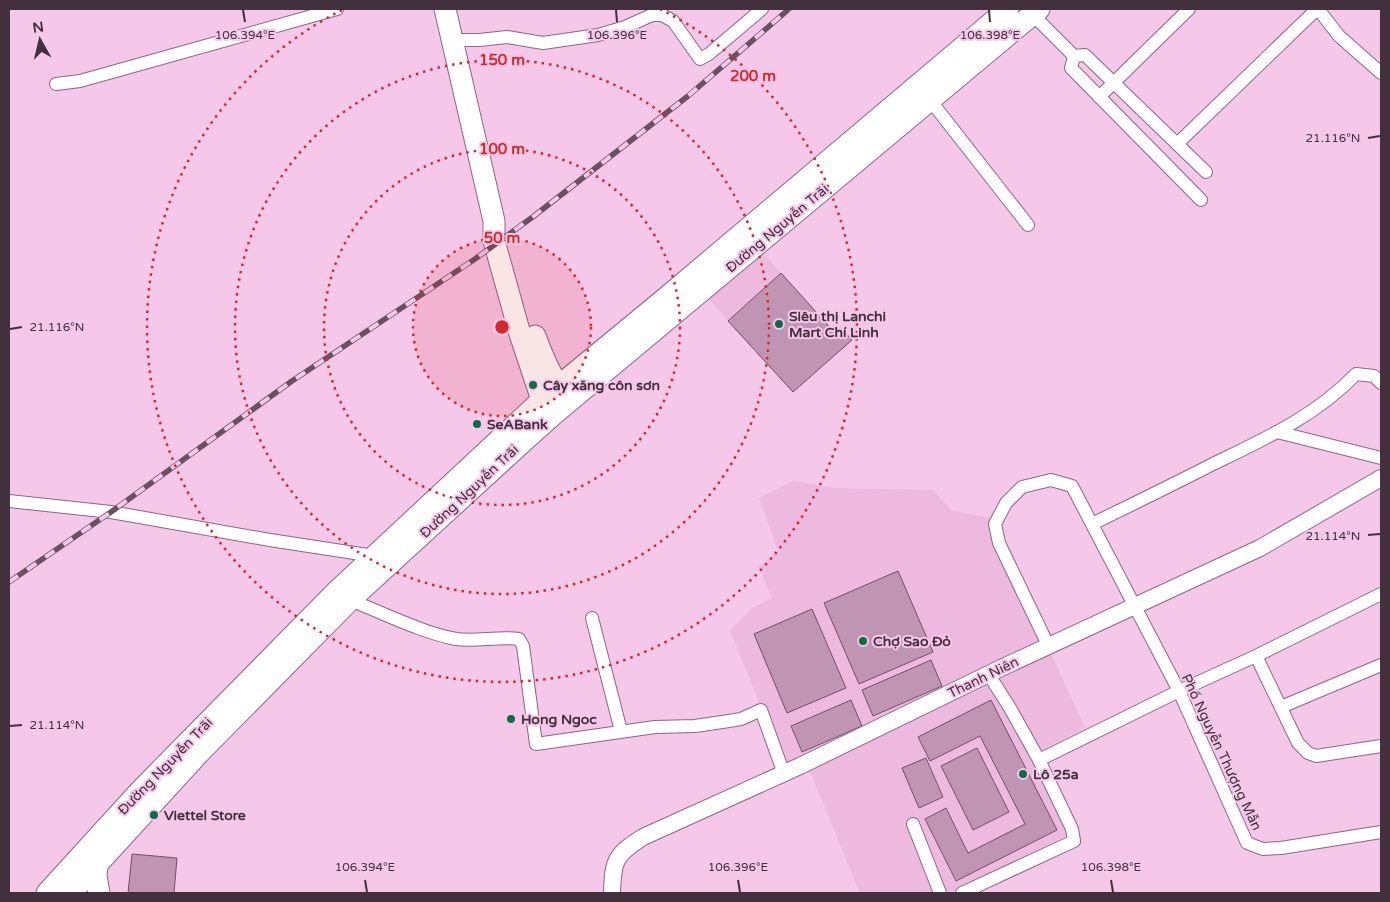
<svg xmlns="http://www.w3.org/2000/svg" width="1390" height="902" viewBox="0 0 1390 902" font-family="'Varela Round',sans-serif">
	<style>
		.built { fill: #edb9de }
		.building { fill: #c095b4; stroke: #754e6a }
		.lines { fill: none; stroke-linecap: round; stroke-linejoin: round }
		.minor-casing { stroke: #8e6583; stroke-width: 14 }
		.tertiary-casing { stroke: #8e6583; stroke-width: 18 }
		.trunk-casing { stroke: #8e6583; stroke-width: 23 }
		.minor { stroke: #fff; stroke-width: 12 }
		.tertiary { stroke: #fff; stroke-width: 16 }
		.trunk { stroke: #fff; stroke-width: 21 }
		.rail-casing { stroke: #695162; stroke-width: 5.5 }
		.rail { stroke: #f5c7e8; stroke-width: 4; stroke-dasharray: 11; stroke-linecap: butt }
		.ticks { fill: none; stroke: #42303d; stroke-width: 2 }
		.ring { fill: none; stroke: #d62828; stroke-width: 2.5; stroke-dasharray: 2.5 5 }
		.poi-dot { fill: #0d6d42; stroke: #f5c7e8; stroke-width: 2 }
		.labels { text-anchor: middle; stroke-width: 4; stroke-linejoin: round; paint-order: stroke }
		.street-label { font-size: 14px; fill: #42303d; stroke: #f5c7e8 }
		.poi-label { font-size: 14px; font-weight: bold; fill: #42303d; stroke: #f5c7e8; text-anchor: start }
		.ticks-label { font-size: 12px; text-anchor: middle; fill: #42303d; stroke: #f5c7e8; stroke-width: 4; stroke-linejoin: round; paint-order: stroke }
		.centre { fill: #d62828; stroke: #f5c7e8; stroke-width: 2.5 }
		.ring-label { font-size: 15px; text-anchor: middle; font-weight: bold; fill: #d62828; stroke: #f5c7e8; stroke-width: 4; stroke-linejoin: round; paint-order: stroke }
	</style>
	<rect width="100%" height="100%" fill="#f5c7e8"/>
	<!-- built -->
	<g class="built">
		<path d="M 762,252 L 835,333 L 841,328 L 852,340 L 793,392 L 708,298 Z"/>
		<path d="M 793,481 L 833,488 L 933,490 L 951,510 L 989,518 L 1085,728 L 1038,752 L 1070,834 L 949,893 L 860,893 L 811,774 L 800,757 L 785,765 L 730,631 L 754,607 L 772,598 L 759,567 L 778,551 L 759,498 Z"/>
	</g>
	<!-- building -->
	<g class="building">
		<path d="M 781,273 L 835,333 L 841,328 L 852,340 L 793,392 L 728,321 Z"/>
		<path d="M 898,571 L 933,652 L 859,684 L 824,603 Z"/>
		<path d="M 812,609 L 846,688 L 787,713 L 754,634 Z"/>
		<path d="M 931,660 L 942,686 L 873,716 L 862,690 Z"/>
		<path d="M 851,700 L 862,726 L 802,752 L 791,726 Z"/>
		<path d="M 991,700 L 1057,830 L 956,881 L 925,819 L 946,808 L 968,853 L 1025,824 L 980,736 L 930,761 L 918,737 Z"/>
		<path d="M 977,748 L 1009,812 L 973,830 L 941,766 Z"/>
		<path d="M 926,758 L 943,797 L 919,808 L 902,768 Z"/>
		<path d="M 132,854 L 177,858 L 174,893 L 128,893 Z"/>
	</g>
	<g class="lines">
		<!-- minor casing -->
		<g class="minor-casing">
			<g id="minor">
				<path d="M 1318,9 L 1339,36 L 1381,73"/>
				<path d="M 1032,14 L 1074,56"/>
				<path d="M 452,40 L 479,40 L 507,37 L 543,43 L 598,35 L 625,27 L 652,15 L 662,15 L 673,21 L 700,59 L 709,54 L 762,9"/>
				<path d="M 1074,56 L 1071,68 L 1201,200"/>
				<path d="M 1074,56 L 1085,55 L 1206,172"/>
				<path d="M 56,84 L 80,81 L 337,9"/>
				<path d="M 1099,97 L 1189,9"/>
				<path d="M 930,100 L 1028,225"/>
				<path d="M 1177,144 L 1317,9"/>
				<path d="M 1277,432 L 1381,458"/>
				<path d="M 9,501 L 111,512 L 270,540 L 374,556"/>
				<path d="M 1092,524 C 1133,504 1174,484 1215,463 C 1265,439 1317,415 1356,374 L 1374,376 L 1381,383"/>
				<path d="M 350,600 C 383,613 423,633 456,639 C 477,642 498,636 519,639 L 523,646 L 536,744 L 655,727 L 695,726 L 729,721 L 741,719 L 761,710 L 784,774"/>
				<path d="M 592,618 L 621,731"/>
				<path d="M 1049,647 L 999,543 L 995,524 L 1006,503 L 1022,487 L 1051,480 L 1072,486 L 1179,691 L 1247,843 L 1263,849 L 1281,848 L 1381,832"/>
				<path d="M 1256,656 L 1298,743 L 1308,753 L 1316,756 L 1381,746"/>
				<path d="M 989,675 L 1010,708 L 1039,760"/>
				<path d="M 1281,707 L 1381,665"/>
				<path d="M 913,824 L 940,893"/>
				<path d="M 962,893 L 1074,841 L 1072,829 L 1039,760 L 1179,691 L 1256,656 L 1381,594"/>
			</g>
		</g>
		<!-- tertiary casing -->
		<g class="tertiary-casing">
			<path id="tertiary" d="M 612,893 C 613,860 615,855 643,837 L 800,766 L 1001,668 L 1260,548 L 1381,478"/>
		</g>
		<!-- trunk casing -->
		<g class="trunk-casing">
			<g id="trunk">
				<path d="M 445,9 L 494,221 L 494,241 L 520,334 L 542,400 L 551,410"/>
				<path d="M 535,336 C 543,358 552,379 566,398"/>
				<path d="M 97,866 L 96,876 L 99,893"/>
				<path d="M 47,893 L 140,791 L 335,593 L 542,400 L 661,302 L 1008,9"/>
				<path d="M 71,893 L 199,753 L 350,600 L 527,438 L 554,414 L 1039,9"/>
			</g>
		</g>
		<!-- minor -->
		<use href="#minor" class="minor"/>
		<!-- tertiary -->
		<use href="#tertiary" class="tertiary"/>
		<!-- trunk -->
		<use href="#trunk" class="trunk"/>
		<!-- rail casing -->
		<g class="rail-casing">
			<path id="rail" d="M 9,582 L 111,512 L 292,381 L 475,259 L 534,216 L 688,96 L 789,9"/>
		</g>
		<!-- rail -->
		<use href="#rail" class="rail"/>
	</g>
	<!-- ticks -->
	<path class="ticks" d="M 243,10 L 245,22M 616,10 L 617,22M 989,10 L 990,22M 1368,138 L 1380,136M 10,329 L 22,327M 1368,535 L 1380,534M 10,726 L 22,725M 365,880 L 367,892M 738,880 L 740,892M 1111,880 L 1113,892"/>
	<!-- distance rings -->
	<circle cx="502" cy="327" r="89" fill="#d62828" fill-opacity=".12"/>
	<g class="ring">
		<circle cx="502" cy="327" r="89"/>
		<circle cx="502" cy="327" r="178"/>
		<circle cx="502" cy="327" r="267"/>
		<path d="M660 9A355 355 0 1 1 344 9"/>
	</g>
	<!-- markers -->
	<g class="poi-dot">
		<circle cx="779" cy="324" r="5"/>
		<circle cx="533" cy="385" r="5"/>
		<circle cx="477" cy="424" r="5"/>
		<circle cx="863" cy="641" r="5"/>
		<circle cx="511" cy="719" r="5"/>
		<circle cx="1023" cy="774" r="5"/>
		<circle cx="154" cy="815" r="5"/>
	</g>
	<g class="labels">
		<!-- street labels -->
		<g class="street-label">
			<text transform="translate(777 228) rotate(-40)" y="5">Đường Nguyễn Trãi</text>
			<text transform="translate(469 491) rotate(-43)" y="5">Đường Nguyễn Trãi</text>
			<text transform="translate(983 677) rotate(-26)" y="5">Thanh Niên</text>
			<text transform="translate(1222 752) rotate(65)" y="5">Phố Nguyễn Thượng Mẫn</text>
			<text transform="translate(165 766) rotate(-46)" y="5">Đường Nguyễn Trãi</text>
		</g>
		<!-- poi labels -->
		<g class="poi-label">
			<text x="789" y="321">Siêu thị Lanchi<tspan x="789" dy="16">Mart Chí Linh</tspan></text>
			<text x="543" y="390">Cây xăng côn sơn</text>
			<text x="487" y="429">SeABank</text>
			<text x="873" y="646">Chợ Sao Đỏ</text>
			<text x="521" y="724">Hong Ngoc</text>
			<text x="1033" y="779">Lô 25a</text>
			<text x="164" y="820">Viettel Store</text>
		</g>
	</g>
	<g class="ticks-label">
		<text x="245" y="39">106.394°E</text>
		<text x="617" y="39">106.396°E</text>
		<text x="990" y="39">106.398°E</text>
		<text x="1333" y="142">21.116°N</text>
		<text x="57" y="331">21.116°N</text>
		<text x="1333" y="540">21.114°N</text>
		<text x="57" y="729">21.114°N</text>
		<text x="365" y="871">106.394°E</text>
		<text x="738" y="871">106.396°E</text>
		<text x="1111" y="871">106.398°E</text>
	</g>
	<circle cx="502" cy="327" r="8" class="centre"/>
	<g class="ring-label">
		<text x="502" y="65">150 m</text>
		<text x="753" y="81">200 m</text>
		<text x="502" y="154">100 m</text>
		<text x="502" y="243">50 m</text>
	</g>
	<!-- border -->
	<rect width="1390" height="902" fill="none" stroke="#42303d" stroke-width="20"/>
	<!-- north arrow -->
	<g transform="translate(40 40) rotate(352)" stroke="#f5c7e8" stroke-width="4" paint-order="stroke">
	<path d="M0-4L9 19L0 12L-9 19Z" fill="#42303d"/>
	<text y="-8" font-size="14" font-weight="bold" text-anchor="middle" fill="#42303d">N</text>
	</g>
</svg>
